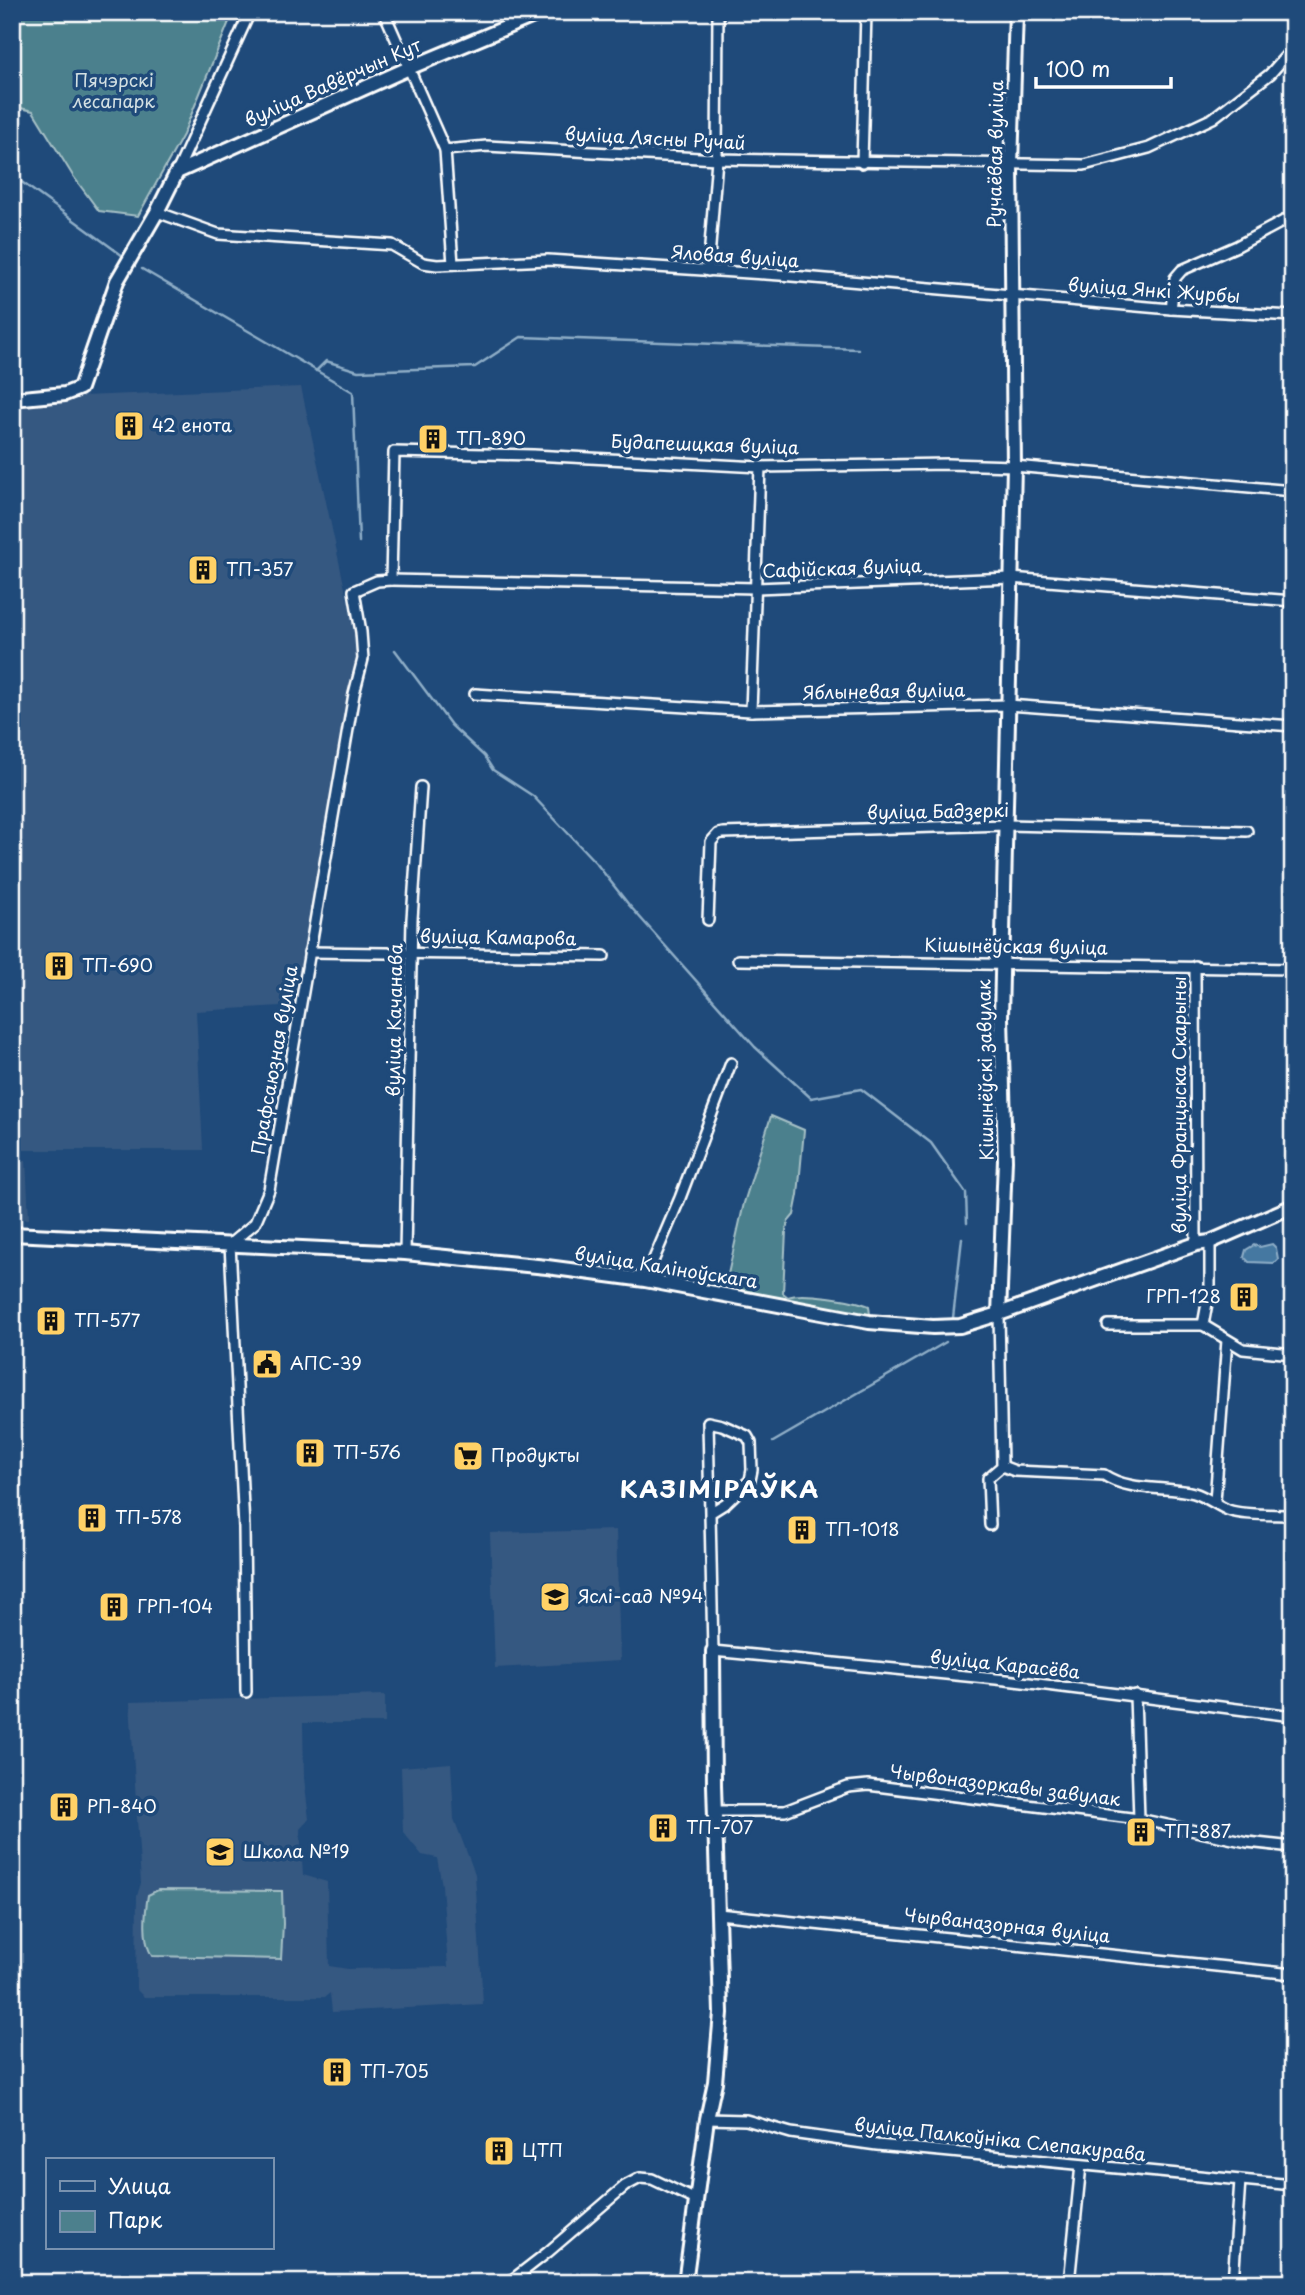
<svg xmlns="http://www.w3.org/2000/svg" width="1305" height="2295" viewBox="0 0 1305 2295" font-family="'Playpen Sans',sans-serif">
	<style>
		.built { fill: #365881 }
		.green { fill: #4c808d; stroke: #a6c0c6; stroke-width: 2 }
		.water { fill: #4478a1; stroke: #8faec7; stroke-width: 2 }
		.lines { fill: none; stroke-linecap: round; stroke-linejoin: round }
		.stream { stroke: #8faec7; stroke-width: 2.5 }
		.street-casing { stroke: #fff; stroke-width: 14 }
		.secondary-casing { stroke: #fff; stroke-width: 18 }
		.street { stroke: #1f4a7a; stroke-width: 9 }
		.secondary { stroke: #1f4a7a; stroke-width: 12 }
		.labels { text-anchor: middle; stroke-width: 7; stroke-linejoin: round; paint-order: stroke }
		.park-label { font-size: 18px; fill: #d2dfe2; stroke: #1f4a7a }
		.street-label { font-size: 18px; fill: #fff; stroke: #1f4a7a }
		.poi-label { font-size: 18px; fill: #fff; stroke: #1f4a7a; text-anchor: start }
		.district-label { font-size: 24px; font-weight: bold; letter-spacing: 2px; fill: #fff; stroke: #1f4a7a }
	</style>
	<rect width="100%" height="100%" fill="#1f4a7a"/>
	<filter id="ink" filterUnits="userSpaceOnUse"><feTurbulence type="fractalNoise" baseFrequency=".0143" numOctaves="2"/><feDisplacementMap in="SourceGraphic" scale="14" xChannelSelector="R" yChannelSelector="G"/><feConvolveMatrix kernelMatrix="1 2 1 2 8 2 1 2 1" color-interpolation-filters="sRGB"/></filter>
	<g filter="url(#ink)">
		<!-- built -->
		<g class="built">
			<path d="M 301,387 L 362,667 L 298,1005 L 196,1011 L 203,1150 L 12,1150 L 12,399 Z"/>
			<path d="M 12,1160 L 26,1160 L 29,1219 L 12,1218 Z"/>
			<path d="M 616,1530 L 620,1661 L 495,1668 L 490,1533 Z"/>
			<path d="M 385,1695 L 385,1723 L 303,1723 L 304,1778 L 309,1819 L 300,1829 L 303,1875 L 327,1882 L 329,1966 L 348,1969 L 448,1967 L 442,1885 L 437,1858 L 422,1855 L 403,1832 L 401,1767 L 451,1763 L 454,1819 L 475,1874 L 483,2004 L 332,2012 L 330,1993 L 325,1997 L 144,1997 L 136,1989 L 137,1896 L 141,1883 L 130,1702 Z"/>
		</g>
		<!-- green -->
		<g class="green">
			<path d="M 12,12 L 233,12 L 183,135 L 138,216 L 99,211 L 73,176 L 33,111 L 12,106 Z"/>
			<path d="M 771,1116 L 804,1130 L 798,1195 L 794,1215 L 788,1222 L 786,1231 L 783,1293 L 788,1297 C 802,1291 855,1300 869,1306 L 870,1315 L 861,1317 L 724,1292 L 744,1203 Z"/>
			<path d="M 158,1890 L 282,1891 L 283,1924 L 281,1959 L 152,1956 C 142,1940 145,1913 148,1895 Z"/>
		</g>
		<!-- water -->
		<path class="water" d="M 1272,1244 L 1276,1248 L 1278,1259 L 1274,1263 L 1249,1262 L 1244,1257 L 1246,1250 L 1254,1245 L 1260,1247 Z"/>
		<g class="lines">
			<!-- stream -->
			<g class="stream">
				<path d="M 12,175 L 123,256"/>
				<path d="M 142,269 L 353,392 L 359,542"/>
				<path d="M 316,371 L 326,361 L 358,371 L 475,367 L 521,337 L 858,349"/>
				<path d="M 395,650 L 451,725 L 484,756 L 493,770 L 533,796 L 596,863 L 629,905 L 755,1047 L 811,1098 L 861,1089 L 931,1143 L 966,1193 L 967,1223"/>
				<path d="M 953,1318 L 962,1238"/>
				<path d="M 773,1442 L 946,1342"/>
			</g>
			<!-- street casing -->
			<g class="street-casing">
				<g id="street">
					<path d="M 384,12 L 445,150 L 453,264"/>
					<path d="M 445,150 L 487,146 L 717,159 L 1084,165 L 1149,148 L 1213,118 L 1270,74 L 1293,48"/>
					<path d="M 862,163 L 866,12"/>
					<path d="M 177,172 L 250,12"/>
					<path d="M 157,212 L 218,234 L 392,245 L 423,263 L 437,265 L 548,260 L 780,275 L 1171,309 L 1293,316"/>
					<path d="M 708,271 L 717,159 L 718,12"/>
					<path d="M 1171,309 L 1175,278 L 1182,270 L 1237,246 L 1293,216"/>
					<path d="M 391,580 L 756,588 L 1011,578 L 1293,601"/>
					<path d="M 475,694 L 751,711 L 1008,705 L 1293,726"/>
					<path d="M 751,711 L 760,467"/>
					<path d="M 708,920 L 711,842 L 718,834 L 723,833 L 1006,825 L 1247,831"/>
					<path d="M 309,952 L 604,956"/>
					<path d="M 738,960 L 1293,969"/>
					<path d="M 1195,966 L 1196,1244"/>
					<path d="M 405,1253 L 412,919 L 421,787"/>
					<path d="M 645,1280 L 680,1198 L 731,1063"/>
					<path d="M 1108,1325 L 1203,1325 L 1243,1349 L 1293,1354"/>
					<path d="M 1203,1325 L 1210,1287 L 1210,1242"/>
					<path d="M 1002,1466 L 1015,1471 L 1104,1475 C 1129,1492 1166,1486 1194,1493 C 1207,1497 1216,1505 1228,1510 C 1244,1516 1275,1514 1293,1515"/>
					<path d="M 1215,1501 L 1227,1340"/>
					<path d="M 710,1513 L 726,1503 L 750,1480 L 752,1470 L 751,1443 L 747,1436 L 722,1425 L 708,1422 L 713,1651 L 1006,1680 L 1293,1716"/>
					<path d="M 990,1525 L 988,1478 L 1002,1466 L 999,1314"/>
					<path d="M 246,1692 L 244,1528 L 230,1244 L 255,1223 L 269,1190 L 354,694 L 363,659 L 361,632 L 354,591 L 377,581 L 391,580 L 394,452 L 533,455 L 760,467 L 948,464 L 1014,466 L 1293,491"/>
					<path d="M 1135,1695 L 1139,1819"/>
					<path d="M 716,1811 L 785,1811 L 848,1787 L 868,1785 L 1139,1819 L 1247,1842 L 1293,1847"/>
					<path d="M 718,1914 L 1293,1974"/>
					<path d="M 707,2119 L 746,2120 L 791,2133 L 877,2145 L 1293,2185"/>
					<path d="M 508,2283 L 548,2252 L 625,2186 L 640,2178 L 652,2179 L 696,2200"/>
					<path d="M 1069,2283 L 1081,2165"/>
					<path d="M 1233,2283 L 1240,2180"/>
				</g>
			</g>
			<!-- secondary casing -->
			<g class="secondary-casing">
				<g id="secondary">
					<path d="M 12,399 L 65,394 L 80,388 L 117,281 L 157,212 L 177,172 L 409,68 L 543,12"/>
					<path d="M 12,1234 L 405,1253 L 547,1267 L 645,1280 L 869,1322 L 933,1327 L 960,1326 L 999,1314 L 1196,1244 L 1210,1242 L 1293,1206"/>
					<path d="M 999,1314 L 1005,1160 L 1001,1018 L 1014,466 L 1011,165 L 1016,12"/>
					<path d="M 685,2283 L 707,2119 L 715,2082 L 721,2013 L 714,1785 L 713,1651"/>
				</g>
			</g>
			<!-- street -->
			<use href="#street" class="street"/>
			<!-- secondary -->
			<use href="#secondary" class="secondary"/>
		</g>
	</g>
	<!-- icons -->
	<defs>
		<g id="building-square" transform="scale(1.575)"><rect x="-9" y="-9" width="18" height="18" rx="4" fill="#ffd166" stroke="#1f4a7a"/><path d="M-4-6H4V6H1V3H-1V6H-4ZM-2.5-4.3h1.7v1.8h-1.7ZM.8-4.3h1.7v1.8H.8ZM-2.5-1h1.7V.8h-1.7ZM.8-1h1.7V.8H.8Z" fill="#111"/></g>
		<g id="civic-square" transform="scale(1.575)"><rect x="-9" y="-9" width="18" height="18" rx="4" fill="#ffd166" stroke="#1f4a7a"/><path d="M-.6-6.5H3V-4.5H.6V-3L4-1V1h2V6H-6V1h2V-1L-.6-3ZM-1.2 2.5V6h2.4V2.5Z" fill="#111"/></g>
		<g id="supermarket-square" transform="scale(1.575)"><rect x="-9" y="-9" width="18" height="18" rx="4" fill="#ffd166" stroke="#1f4a7a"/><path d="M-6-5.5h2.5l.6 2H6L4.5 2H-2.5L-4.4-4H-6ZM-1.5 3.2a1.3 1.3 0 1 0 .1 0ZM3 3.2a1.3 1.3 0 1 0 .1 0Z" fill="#111"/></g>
		<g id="school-square" transform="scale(1.575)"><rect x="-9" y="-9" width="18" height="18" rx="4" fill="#ffd166" stroke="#1f4a7a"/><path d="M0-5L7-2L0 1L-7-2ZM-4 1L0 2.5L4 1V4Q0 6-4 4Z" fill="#111"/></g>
	</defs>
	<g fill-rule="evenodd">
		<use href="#building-square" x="129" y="426"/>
		<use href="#building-square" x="433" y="439"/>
		<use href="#building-square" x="203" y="570"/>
		<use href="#building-square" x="59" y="966"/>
		<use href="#building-square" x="1244" y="1297"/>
		<use href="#building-square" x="51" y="1321"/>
		<use href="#civic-square" x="267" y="1364"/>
		<use href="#building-square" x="310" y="1453"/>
		<use href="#supermarket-square" x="468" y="1456"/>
		<use href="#building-square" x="92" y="1518"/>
		<use href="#building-square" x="802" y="1530"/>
		<use href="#school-square" x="555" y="1597"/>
		<use href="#building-square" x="114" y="1607"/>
		<use href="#building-square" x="64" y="1807"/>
		<use href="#building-square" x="663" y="1828"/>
		<use href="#building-square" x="1141" y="1832"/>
		<use href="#school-square" x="220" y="1852"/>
		<use href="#building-square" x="337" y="2072"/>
		<use href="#building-square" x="499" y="2151"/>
	</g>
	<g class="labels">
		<!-- park labels -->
		<g class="park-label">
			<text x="114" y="87">Пячэрскі<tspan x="114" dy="21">лесапарк</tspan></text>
		</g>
		<!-- street labels -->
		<g class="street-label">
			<text transform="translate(333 83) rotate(-24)" y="6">вуліца Вавёрчын Кут</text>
			<text transform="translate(655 139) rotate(3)" y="6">вуліца Лясны Ручай</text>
			<text transform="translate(996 154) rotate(-89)" y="6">Ручаёвая вуліца</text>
			<text transform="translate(735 257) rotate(4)" y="6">Яловая вуліца</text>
			<text transform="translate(1154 291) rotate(4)" y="6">вуліца Янкі Журбы</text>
			<text transform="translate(705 445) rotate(2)" y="6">Будапешцкая вуліца</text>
			<text transform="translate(842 569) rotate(-2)" y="6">Сафійская вуліца</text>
			<text transform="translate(884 692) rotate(-1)" y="6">Яблыневая вуліца</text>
			<text transform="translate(938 812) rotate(-1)" y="6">вуліца Бадзеркі</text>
			<text transform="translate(498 938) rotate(1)" y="6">вуліца Камарова</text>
			<text transform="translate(1016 947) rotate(1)" y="6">Кішынёўская вуліца</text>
			<text transform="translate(395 1020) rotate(-89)" y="6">вуліца Качанава</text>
			<text transform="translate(275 1060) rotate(-80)" y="6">Прафсаюзная вуліца</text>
			<text transform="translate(986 1070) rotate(-91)" y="6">Кішынёўскі завулак</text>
			<text transform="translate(1180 1105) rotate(-90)" y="6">вуліца Францыска Скарыны</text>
			<text transform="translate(666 1268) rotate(9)" y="6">вуліца Каліноўскага</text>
			<text transform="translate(1005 1665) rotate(6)" y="6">вуліца Карасёва</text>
			<text transform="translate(1005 1786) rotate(7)" y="6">Чырвоназоркавы завулак</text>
			<text transform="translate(1007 1926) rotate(6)" y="6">Чырваназорная вуліца</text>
			<text transform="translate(1000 2140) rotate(6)" y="6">вуліца Палкоўніка Слепакурава</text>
		</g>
		<!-- poi labels -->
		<g class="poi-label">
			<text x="152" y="432">42 енота</text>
			<text x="456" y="445">ТП-890</text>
			<text x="226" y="576">ТП-357</text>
			<text x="82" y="972">ТП-690</text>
			<text x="1221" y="1303" text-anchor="end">ГРП-128</text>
			<text x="74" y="1327">ТП-577</text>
			<text x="290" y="1370">АПС-39</text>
			<text x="333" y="1459">ТП-576</text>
			<text x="491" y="1462">Продукты</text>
			<text x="115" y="1524">ТП-578</text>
			<text x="825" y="1536">ТП-1018</text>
			<text x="578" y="1603">Яслі-сад №94</text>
			<text x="137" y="1613">ГРП-104</text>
			<text x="87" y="1813">РП-840</text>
			<text x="686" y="1834">ТП-707</text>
			<text x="1164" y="1838">ТП-887</text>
			<text x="243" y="1858">Школа №19</text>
			<text x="360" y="2078">ТП-705</text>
			<text x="522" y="2157">ЦТП</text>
		</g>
		<!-- district labels -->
		<g class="district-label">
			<text x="720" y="1498">КАЗІМІРАЎКА</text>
		</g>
	</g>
	<!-- margin -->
	<rect width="1305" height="2295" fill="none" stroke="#1f4a7a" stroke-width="42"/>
	<rect x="21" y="21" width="1263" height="2253" fill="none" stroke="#fff" stroke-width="2.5" filter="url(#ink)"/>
	<!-- legend -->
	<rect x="46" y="2158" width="228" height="91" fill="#1f4a7a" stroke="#7992af" stroke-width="2"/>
	<rect x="60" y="2181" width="35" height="10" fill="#1f4a7a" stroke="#7992af" stroke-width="2"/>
	<text x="108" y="2194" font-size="21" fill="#ffffff">Улица</text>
	<rect x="60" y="2211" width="35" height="21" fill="#4c808d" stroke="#7992af" stroke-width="2"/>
	<text x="108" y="2228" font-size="21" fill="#ffffff">Парк</text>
	<!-- scale -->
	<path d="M1036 77v10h135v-10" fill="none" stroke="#ffffff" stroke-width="3.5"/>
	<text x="1046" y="77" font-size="21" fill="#ffffff" stroke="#1f4a7a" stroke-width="5" paint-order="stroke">100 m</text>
</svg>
